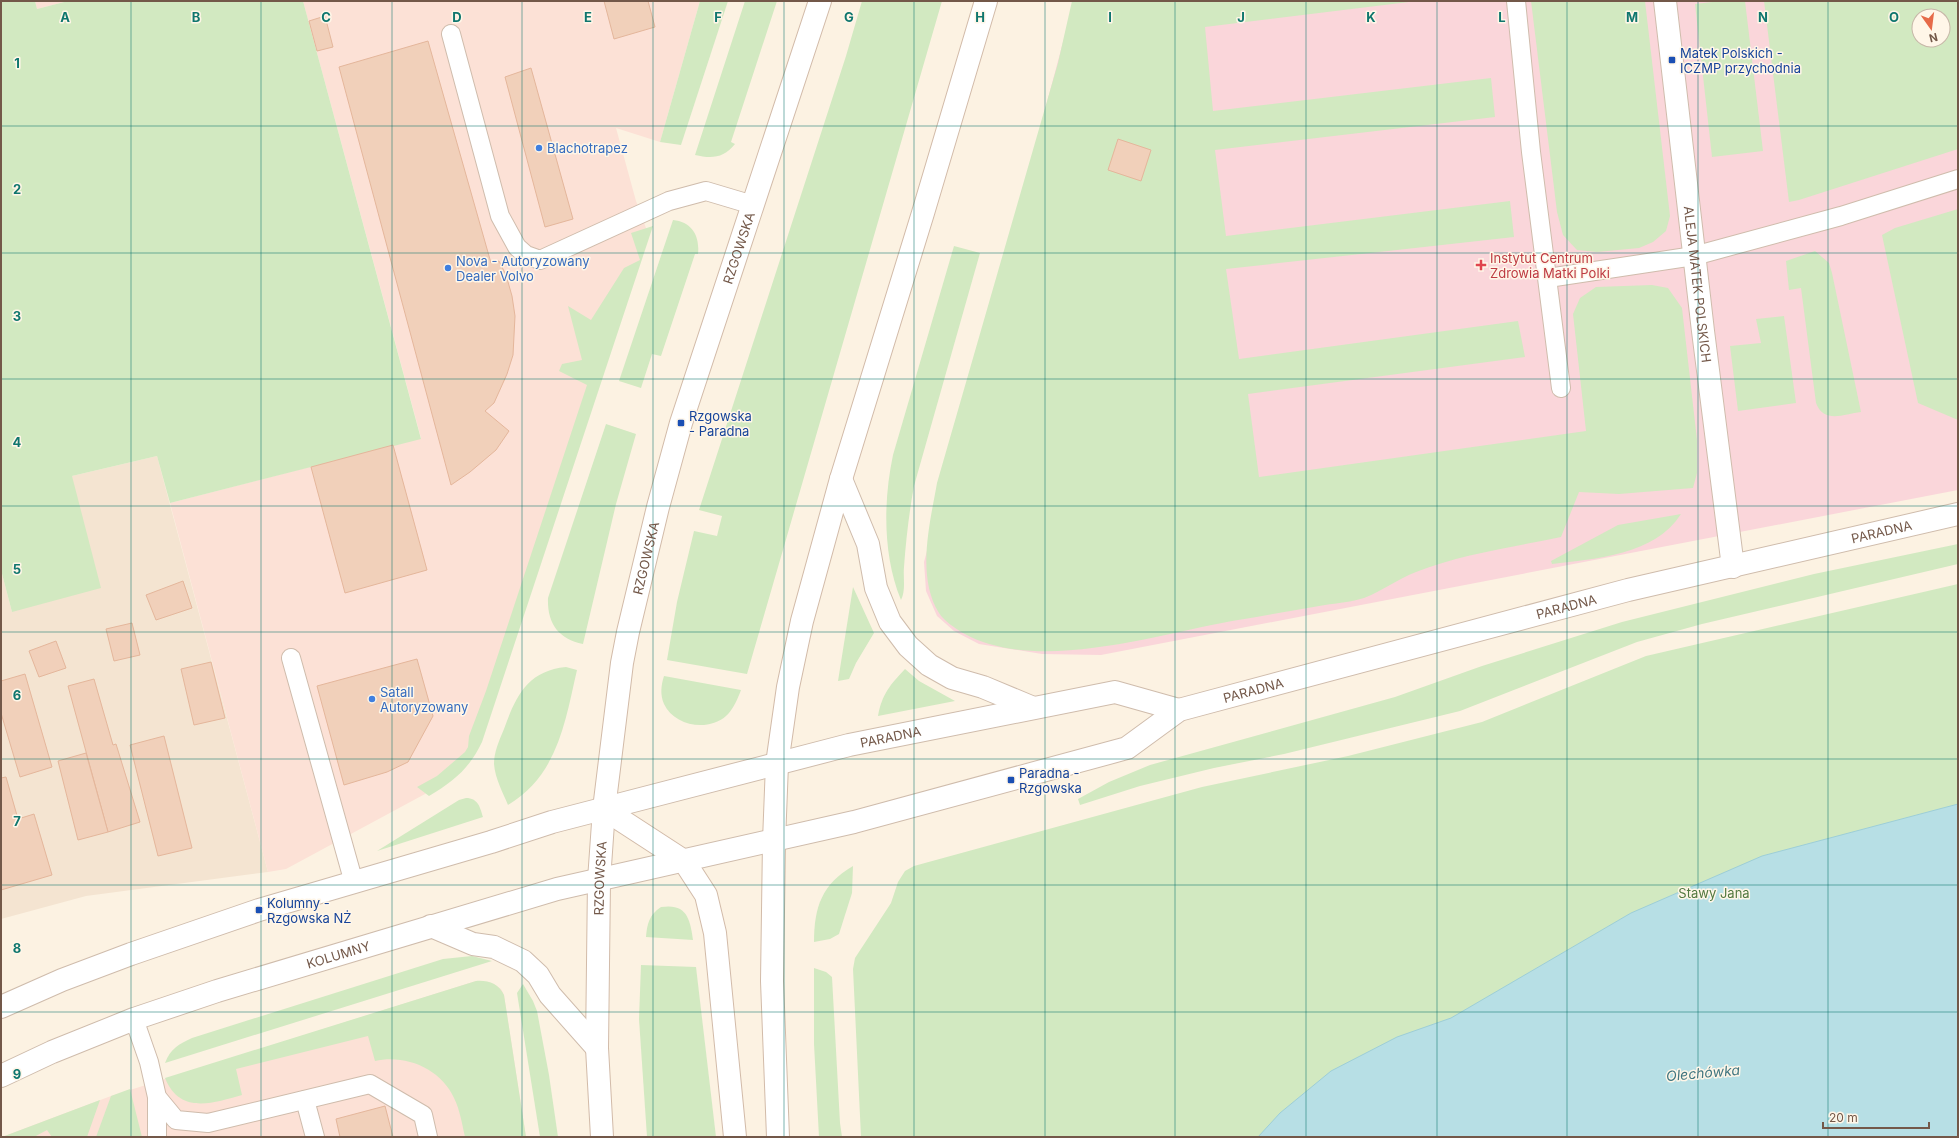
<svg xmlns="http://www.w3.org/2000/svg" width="1959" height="1138" viewBox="0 0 1959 1138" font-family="Inter,sans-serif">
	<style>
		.residential { fill: #f4e4d1 }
		.commercial { fill: #fce1d6 }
		.medical { fill: #fad6da; fill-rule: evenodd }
		.green { fill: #d2e9c1; fill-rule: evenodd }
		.water { fill: #b7dfe5; stroke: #9dced7 }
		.building { fill: #f1d0ba; stroke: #e4b69b }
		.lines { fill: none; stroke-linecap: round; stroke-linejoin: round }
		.service-casing { stroke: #cfbcac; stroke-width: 20 }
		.tertiary-casing { stroke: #cfbcac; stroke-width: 24 }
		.secondary-casing { stroke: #d2bba9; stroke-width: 24 }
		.service { stroke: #fff; stroke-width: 18 }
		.tertiary { stroke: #fff; stroke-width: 22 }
		.secondary { stroke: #fff; stroke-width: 22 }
		.grid { fill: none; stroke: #0f766e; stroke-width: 1; stroke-opacity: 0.55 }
		.transit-dot { fill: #1a4fb4; stroke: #fff6e8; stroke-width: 1.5 }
		.shop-dot { fill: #3f7fe0; stroke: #fff6e8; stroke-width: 1.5 }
		.health-dot { fill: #e0444e; stroke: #fff6e8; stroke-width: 1.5 }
		.labels { text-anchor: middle; stroke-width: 3; stroke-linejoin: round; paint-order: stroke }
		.transit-label { font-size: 13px; fill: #164399; stroke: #fff6e8; text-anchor: start }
		.shop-label { font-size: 13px; fill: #366cbe; stroke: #fff6e8; text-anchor: start }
		.street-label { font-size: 13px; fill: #735849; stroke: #fff6e8 }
		.health-label { font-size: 13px; fill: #be3a42; stroke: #fff6e8; text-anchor: start }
		.park-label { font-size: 13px; fill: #527941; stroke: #fff6e8 }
		.water-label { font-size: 14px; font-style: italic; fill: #407680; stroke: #fff6e8 }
		.grid-label { font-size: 13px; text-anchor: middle; font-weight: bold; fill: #0f766e; stroke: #fff6e8; stroke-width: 3; stroke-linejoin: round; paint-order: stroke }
	</style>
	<rect width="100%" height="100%" fill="#fcf2e2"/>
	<!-- residential -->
	<path class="residential" d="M 157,456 L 268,872 L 86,896 L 1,919 L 1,570 L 12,612 L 72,476 Z"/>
	<!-- commercial -->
	<g class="commercial">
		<path d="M 35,1 L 68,1 L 37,9 Z"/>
		<path d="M 303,1 L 700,1 L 660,142 L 616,128 L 636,201 L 646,228 L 640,260 L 471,753 L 425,794 L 286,869 L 268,872 L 170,503 L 421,438 Z"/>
		<path d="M 476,981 L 488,982 L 494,984 L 501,989 L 504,995 L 526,1137 L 2,1137 L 111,1096 Z"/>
	</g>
	<!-- medical -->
	<path class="medical" d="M 1074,1 L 1958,1 L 1958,490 L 1101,655 L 1042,654 L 979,644 L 954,631 L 937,616 L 926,591 L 924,562 ZM 1919,16 L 1943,16 L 1943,40 L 1919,40 Z"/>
	<!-- green -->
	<g class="green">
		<path d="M 1,1 L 35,1 L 37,9 L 68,1 L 303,1 L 421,439 L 170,503 L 157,456 L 72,476 L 101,588 L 12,612 L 1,570 Z"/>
		<path d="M 700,1 L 728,1 L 681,145 L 660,142 Z"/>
		<path d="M 745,1 L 777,1 L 731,142 L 735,144 C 724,158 712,159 695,155 Z"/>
		<path d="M 862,1 L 942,1 L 747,674 L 667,660 L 677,602 L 694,531 L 717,536 L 722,516 L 699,510 L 846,56 Z"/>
		<path d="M 1072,1 L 1417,1 L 1205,27 L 1213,111 L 1491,78 L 1495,117 L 1215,150 L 1226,236 L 1510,201 L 1514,237 L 1226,269 L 1239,359 L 1518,321 L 1525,357 L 1248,394 L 1259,477 L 1586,431 L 1573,314 L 1580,298 L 1596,287 L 1652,285 L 1668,288 L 1682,308 L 1697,440 L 1697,473 L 1693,488 L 1619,494 L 1579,492 L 1561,537 C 1514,547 1461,554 1416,572 C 1398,579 1382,591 1364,598 C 1352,602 1337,603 1325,605 C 1294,610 1263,616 1232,621 C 1154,635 1036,674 963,633 C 955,628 944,621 939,613 C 916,576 930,523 937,483 L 1058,63 Z"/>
		<path d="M 1531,1 L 1645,1 L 1670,216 L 1666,231 L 1653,242 L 1639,248 L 1597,252 L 1577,250 L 1563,235 L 1557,212 Z"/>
		<path d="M 1721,1 L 1745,1 L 1763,151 L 1712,157 L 1695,4 Z"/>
		<path d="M 1764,1 L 1958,1 L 1958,149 L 1799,200 L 1789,202 ZM 1919,16 L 1943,16 L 1943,40 L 1919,40 Z"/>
		<path d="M 1958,209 L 1958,420 L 1918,403 L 1882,235 L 1895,228 Z"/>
		<path d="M 673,220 C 692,222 700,236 698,254 L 695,254 L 661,356 L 652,354 L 641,388 L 619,381 Z"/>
		<path d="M 653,226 L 482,742 C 470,768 453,782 429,796 L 417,787 L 437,776 L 465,752 L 468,747 L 469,736 L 486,691 L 587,385 L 559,371 L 562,364 L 582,360 L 568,306 L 591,320 L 624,268 L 640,260 L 631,233 Z"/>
		<path d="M 954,246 L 980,253 L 914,486 C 909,513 906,540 904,567 C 903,578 906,590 901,600 C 883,556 883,502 893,455 Z"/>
		<path d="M 1815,251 L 1829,263 L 1832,273 L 1861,412 C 1844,414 1824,424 1816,403 L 1801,288 L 1789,290 L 1786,261 Z"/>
		<path d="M 1784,316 L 1796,403 L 1738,411 L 1730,346 L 1761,343 L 1756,319 Z"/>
		<path d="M 606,424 L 636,434 L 616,504 L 583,644 C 558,639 547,623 548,598 Z"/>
		<path d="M 1681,514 C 1655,555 1595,559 1552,564 L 1551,561 L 1618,525 Z"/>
		<path d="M 1958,544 L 1958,564 L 1702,624 L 1637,642 L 1460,711 L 1284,754 L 1214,768 L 1140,786 L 1080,805 L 1078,799 L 1109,782 L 1150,765 L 1395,697 L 1482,666 L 1622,622 L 1814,574 Z"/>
		<path d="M 1958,584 L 1958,1137 L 861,1137 L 853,969 L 855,958 L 891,903 L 898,882 L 905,871 L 914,866 L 1202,787 L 1348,756 L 1482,722 L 1646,656 Z"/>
		<path d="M 853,587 L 874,633 L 856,663 L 849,679 L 838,681 Z"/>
		<path d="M 566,667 L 577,670 C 565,722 558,775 508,805 C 503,793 495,778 494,764 C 494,752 499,741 504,729 C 516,696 527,671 566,667 Z"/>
		<path d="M 905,669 L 919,681 L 955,701 L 878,716 C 882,694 890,685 905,669 Z"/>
		<path d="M 664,676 L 741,690 C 738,698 733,710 726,716 C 708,732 674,726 664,704 C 660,695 661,685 664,676 Z"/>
		<path d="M 466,798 C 478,798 480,807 483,817 L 377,851 L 459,800 Z"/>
		<path d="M 853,866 L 852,893 L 839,934 L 830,939 L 814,942 C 814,907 822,884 853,866 Z"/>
		<path d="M 661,907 C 687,903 690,919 693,940 L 646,937 C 647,924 649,915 661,907 Z"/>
		<path d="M 472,956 L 492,961 L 165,1063 C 170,1049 179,1044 192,1038 L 443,959 Z"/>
		<path d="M 641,965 L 696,967 L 716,1137 L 647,1137 L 639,1019 Z"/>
		<path d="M 814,968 L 826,972 L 832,977 L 840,1123 L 842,1137 L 819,1137 L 814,1044 Z"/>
		<path d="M 476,981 C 488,980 499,984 504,995 L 526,1137 L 465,1137 C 462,1124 460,1110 454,1098 C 441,1069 406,1054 375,1061 L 368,1036 L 236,1069 L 242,1095 C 213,1103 180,1115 165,1078 Z"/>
		<path d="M 523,984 L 533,1001 L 537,1011 L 549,1075 L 558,1137 L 540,1137 L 517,993 Z"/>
		<path d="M 130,1089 L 142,1137 L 96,1137 L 111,1096 Z"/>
		<path d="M 100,1100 L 87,1137 L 52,1137 L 47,1130 L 34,1137 L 2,1137 Z"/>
	</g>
	<!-- water -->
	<path class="water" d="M 1958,804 L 1958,1137 L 1258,1137 L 1280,1113 L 1331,1071 L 1397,1037 L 1451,1018 L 1631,913 L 1762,856 Z"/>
	<!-- building -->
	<g class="building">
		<path d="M 604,1 L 648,1 L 655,27 L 614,39 Z"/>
		<path d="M 325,16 L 333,47 L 317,51 L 309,21 Z"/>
		<path d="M 428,41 L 491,263 L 499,261 L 506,275 L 512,296 L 515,316 L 513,355 L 507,374 L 494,403 L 485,411 L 509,431 L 496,450 L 470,472 L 451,485 L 339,67 Z"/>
		<path d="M 531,68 L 573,219 L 545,227 L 505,77 Z"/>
		<path d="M 1118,139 L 1151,150 L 1141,181 L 1108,170 Z"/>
		<path d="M 393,445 L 427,570 L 345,593 L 311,467 Z"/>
		<path d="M 183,581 L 192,608 L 156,620 L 146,595 Z"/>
		<path d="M 132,623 L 140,655 L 114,661 L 106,629 Z"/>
		<path d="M 56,641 L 66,668 L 39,677 L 29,651 Z"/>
		<path d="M 417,659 L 433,716 L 408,762 L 387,772 L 344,785 L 317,686 Z"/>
		<path d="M 211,662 L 225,718 L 194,725 L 181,669 Z"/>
		<path d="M 25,674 L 52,767 L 20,777 L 1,713 L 1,681 Z"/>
		<path d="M 94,679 L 113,745 L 116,744 L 140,822 L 108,832 L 68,686 Z"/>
		<path d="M 164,736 L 192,848 L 158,856 L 130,745 Z"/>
		<path d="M 86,753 L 108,832 L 78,840 L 58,761 Z"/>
		<path d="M 6,777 L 18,819 L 34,814 L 52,875 L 1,890 L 1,778 Z"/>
		<path d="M 385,1106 L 393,1137 L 340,1137 L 336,1119 Z"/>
	</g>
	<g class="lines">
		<!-- service casing -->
		<g class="service-casing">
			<g id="service">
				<path d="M 1516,1 L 1531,152 L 1561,388"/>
				<path d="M 451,34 L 500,216 L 517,247 L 526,255 L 540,260 L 669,201 L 706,191 L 753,205"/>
				<path d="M 1548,278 L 1694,256 L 1841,216 L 1958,179"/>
				<path d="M 291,658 L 354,883"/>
				<path d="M 134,1019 L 149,1062 L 157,1097 L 176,1120 L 208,1123 L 370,1084 L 423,1115 L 428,1137"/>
				<path d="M 157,1097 L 157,1137"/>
				<path d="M 305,1100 L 315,1137"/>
			</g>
		</g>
		<!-- tertiary casing -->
		<g class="tertiary-casing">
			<g id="tertiary">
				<path id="s1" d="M 1665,1 L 1703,331 L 1733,567"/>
				<path d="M 841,479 L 868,544 L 876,588 L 890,622 L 908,646 L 929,665 L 952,678 L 983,687 L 1031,707"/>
				<path d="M 431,926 L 473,944 L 494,947 L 523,961 L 538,975 L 550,995 L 597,1048"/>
				<path id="s2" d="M 1,1007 L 62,980 L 131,954 L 259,910 L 491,842 L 552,822 L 849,745 L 1115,692 L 1179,710"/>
				<path id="s3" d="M 1,1076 L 52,1052 L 134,1019 L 217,991 L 557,889 L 854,822 L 1127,748 L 1179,710 L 1628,590 L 1958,514"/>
			</g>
		</g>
		<!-- secondary casing -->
		<g class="secondary-casing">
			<g id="secondary">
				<path d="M 604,809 L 684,861 L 706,895 L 715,933 L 735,1137"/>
				<path id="s4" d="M 602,1137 L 597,1048 L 599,880 L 604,809 L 622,663 L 628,632 L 658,507 L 681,423 L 820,1"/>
				<path d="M 778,1137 L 772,981 L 774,841 L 777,764 L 788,687 L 802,621 L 841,479 L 923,213 L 986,1"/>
			</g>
		</g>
		<!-- service -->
		<use href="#service" class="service"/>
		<!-- tertiary -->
		<use href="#tertiary" class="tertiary"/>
		<!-- secondary -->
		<use href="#secondary" class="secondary"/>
	</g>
	<!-- grid -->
	<path class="grid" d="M 131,1 L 131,1137M 261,1 L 261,1137M 392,1 L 392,1137M 522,1 L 522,1137M 653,1 L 653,1137M 784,1 L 784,1137M 914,1 L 914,1137M 1045,1 L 1045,1137M 1175,1 L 1175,1137M 1306,1 L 1306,1137M 1437,1 L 1437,1137M 1567,1 L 1567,1137M 1698,1 L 1698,1137M 1828,1 L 1828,1137M 1,126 L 1958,126M 1,253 L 1958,253M 1,379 L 1958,379M 1,506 L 1958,506M 1,632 L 1958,632M 1,759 L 1958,759M 1,885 L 1958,885M 1,1012 L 1958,1012"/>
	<!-- markers -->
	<g class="transit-dot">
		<rect x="1668" y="56" width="8" height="8" rx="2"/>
		<rect x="677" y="419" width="8" height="8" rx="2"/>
		<rect x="1007" y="776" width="8" height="8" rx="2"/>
		<rect x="255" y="906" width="8" height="8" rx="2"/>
	</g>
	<g class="shop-dot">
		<circle cx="539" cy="148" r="4"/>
		<circle cx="448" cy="268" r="4"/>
		<circle cx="372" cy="699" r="4"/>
	</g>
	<path class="health-dot" d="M1479 259h4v4h4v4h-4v4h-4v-4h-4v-4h4z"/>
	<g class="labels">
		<!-- transit labels -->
		<g class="transit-label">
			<text x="1680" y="58">Matek Polskich -<tspan x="1680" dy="15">ICZMP przychodnia</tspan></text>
			<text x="689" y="421">Rzgowska<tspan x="689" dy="15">- Paradna</tspan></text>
			<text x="1019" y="778">Paradna -<tspan x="1019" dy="15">Rzgowska</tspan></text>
			<text x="267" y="908">Kolumny -<tspan x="267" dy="15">Rzgowska NŻ</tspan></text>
		</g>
		<!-- shop labels -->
		<g class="shop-label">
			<text x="547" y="153">Blachotrapez</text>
			<text x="456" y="266">Nova - Autoryzowany<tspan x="456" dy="15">Dealer Volvo</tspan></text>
			<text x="380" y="697">Satall<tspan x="380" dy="15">Autoryzowany</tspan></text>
		</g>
		<!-- street labels -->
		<g class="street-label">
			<text dy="5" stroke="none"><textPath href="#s4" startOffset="907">RZGOWSKA</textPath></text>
			<text dy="5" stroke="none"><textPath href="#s1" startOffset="285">ALEJA MATEK POLSKICH</textPath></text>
			<text dy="5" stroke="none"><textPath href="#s3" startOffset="1964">PARADNA</textPath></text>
			<text dy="5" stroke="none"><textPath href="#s4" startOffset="583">RZGOWSKA</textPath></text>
			<text dy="5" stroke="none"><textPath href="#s3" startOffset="1640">PARADNA</textPath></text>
			<text dy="5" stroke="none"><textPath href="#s3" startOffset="1316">PARADNA</textPath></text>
			<text dy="5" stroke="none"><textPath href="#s2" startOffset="931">PARADNA</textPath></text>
			<text dy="5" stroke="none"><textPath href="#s4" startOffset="259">RZGOWSKA</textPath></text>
			<text dy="5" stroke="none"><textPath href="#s3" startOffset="359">KOLUMNY</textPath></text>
		</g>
		<!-- health labels -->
		<g class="health-label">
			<text x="1490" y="263">Instytut Centrum<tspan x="1490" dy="15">Zdrowia Matki Polki</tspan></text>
		</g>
		<!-- park labels -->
		<g class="park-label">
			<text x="1714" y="898">Stawy Jana</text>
		</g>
		<!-- water labels -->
		<g class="water-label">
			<text transform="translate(1703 1073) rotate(-5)" y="5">Olechówka</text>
		</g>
	</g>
	<g class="grid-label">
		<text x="65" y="22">A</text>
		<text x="196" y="22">B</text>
		<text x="326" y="22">C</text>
		<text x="457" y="22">D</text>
		<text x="588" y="22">E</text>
		<text x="718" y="22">F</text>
		<text x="849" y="22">G</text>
		<text x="980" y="22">H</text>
		<text x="1110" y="22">I</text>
		<text x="1241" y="22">J</text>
		<text x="1371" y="22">K</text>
		<text x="1502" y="22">L</text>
		<text x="1632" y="22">M</text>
		<text x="1763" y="22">N</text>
		<text x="1894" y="22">O</text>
		<text x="17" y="68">1</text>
		<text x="17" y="194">2</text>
		<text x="17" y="321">3</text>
		<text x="17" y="447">4</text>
		<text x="17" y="574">5</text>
		<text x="17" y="700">6</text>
		<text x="17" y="826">7</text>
		<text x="17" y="953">8</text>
		<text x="17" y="1079">9</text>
	</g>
	<!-- border -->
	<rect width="1959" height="1138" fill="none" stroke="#735849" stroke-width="4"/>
	<!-- north arrow -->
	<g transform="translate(1931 28) rotate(166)"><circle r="19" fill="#fff6e8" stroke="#c7b7a8"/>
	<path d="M0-3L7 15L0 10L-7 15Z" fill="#e66a48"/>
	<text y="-6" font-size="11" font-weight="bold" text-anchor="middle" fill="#735849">N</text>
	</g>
	<!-- scale -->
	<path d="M1823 1122v6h106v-6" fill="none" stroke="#735849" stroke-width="2"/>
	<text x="1829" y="1122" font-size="12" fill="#735849" stroke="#fff6e8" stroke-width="3" paint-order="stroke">20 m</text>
</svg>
